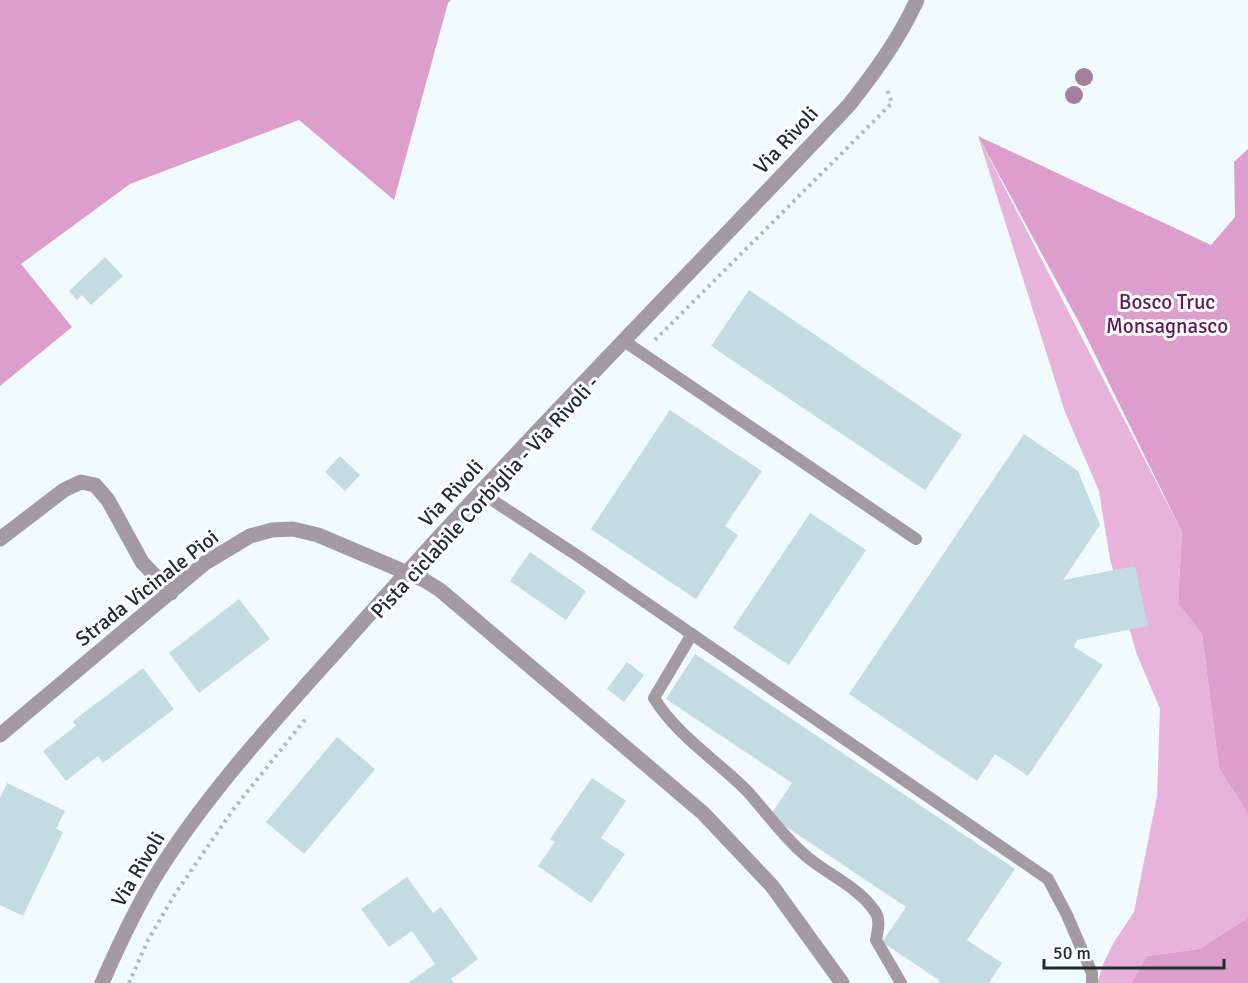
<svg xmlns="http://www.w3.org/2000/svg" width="1248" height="983" viewBox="0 0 1248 983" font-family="Signika,sans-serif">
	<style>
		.green { fill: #e8b3da }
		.forest { fill: #dd9dcd }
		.building { fill: #c2dce2 }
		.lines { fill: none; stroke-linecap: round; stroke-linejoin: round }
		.path { stroke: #b1bbbe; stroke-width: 4; stroke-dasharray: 3 4.5; stroke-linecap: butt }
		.service { stroke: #a39ba1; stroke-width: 12 }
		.minor { stroke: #a39ba1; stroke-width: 15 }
		.tertiary { stroke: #a39ba1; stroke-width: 15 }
		.tree { fill: #a37fa2 }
		.labels { text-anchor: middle; stroke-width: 6; stroke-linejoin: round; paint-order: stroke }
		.street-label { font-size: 21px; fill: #222c2e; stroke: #fff }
		.park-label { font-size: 21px; fill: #641957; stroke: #fff }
	</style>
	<rect width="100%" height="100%" fill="#f1fbfe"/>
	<!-- green -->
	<path class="green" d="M 978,136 L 1182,532 L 1178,603 L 1202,634 L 1219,768 L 1248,814 L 1248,918 L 1199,949 L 1147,956 L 1131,983 L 1097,983 L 1104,962 L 1114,942 L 1134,912 L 1157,796 L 1160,709 L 1136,652 L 1110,559 L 1099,491 L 1065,412 Z"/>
	<!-- forest -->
	<g class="forest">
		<path d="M 0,0 L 451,0 L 448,3 L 394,200 L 299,120 L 130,184 L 21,264 L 72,327 L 0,386 Z"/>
		<path d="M 978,136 L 1211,245 L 1235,217 L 1234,162 L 1248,149 L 1248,814 L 1219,768 L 1202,634 L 1178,603 L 1182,532 L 1082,328 Z"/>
		<path d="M 1248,918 L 1248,983 L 1131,983 L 1147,956 L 1199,949 Z"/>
	</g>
	<!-- building -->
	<g class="building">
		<path d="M 105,257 L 123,276 L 91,305 L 82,295 L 77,300 L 69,291 Z"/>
		<path d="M 749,290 L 962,435 L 925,490 L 711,346 Z"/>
		<path d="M 670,410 L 762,471 L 725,526 L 738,535 L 696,599 L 591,529 Z"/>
		<path d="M 1024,434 L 1078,471 L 1100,525 L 1063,580 L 1135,566 L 1148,626 L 1077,640 L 1074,647 L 1103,665 L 1028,776 L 995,754 L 977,781 L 849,694 Z"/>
		<path d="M 340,456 L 360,475 L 345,491 L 325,472 Z"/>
		<path d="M 810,513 L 866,550 L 789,665 L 733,628 Z"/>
		<path d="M 530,552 L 586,591 L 566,620 L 510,581 Z"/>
		<path d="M 239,599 L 270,639 L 199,693 L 169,653 Z"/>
		<path d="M 695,654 L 1015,869 L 967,940 L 1002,963 L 989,983 L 938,983 L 940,981 L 882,942 L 906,907 L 770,816 L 792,783 L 666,699 Z"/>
		<path d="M 627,662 L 644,675 L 624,702 L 607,689 Z"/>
		<path d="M 143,668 L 174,709 L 103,763 L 98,756 L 66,781 L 43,751 L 76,726 L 73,721 Z"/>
		<path d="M 337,737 L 375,769 L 304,854 L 266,822 Z"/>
		<path d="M 592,778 L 626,801 L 601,838 L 625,854 L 591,903 L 538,866 L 555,842 L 550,839 Z"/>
		<path d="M 7,783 L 65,811 L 56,829 L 63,832 L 23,916 L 0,905 L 0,798 Z"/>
		<path d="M 407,877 L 433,913 L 441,907 L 478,959 L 451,979 L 454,983 L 408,983 L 435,964 L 412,931 L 389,947 L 361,909 Z"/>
	</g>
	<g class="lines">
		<!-- path -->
		<g class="path">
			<path d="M 655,340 L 892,103 L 886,87"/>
			<path d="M 129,983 L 147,942 L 175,894 L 235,807 L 308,716"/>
		</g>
		<!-- service -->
		<g class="service">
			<path d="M 624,341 L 916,539"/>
			<path d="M 480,492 L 581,558 L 1048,879 L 1067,915 L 1092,973 L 1092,983"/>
			<path d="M 692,634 L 654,698 C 677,736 718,761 748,792 C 767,813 784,838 806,856 C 827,874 858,887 874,910 C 881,919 878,929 876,940 L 901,983"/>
		</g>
		<!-- minor -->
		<g class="minor">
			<path d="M 0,539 L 64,490 L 81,482 L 95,485 L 108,500 L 142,562 L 171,593"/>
			<path d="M 0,735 L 205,563 L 250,536 L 272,530 L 293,529 L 318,535 L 424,580 L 440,590 L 703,813 L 772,886 L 842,983"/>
		</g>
		<!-- tertiary -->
		<path class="tertiary" d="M 102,983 C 119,944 137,905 160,869 C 216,781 290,704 359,626 C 517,447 685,279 849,105 C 875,72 899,39 917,0"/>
	</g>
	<!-- trees -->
	<g class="tree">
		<circle cx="1084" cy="77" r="9"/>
		<circle cx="1074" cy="95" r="9"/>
	</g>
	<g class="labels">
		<!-- street labels -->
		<g class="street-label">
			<text transform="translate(786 140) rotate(-47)" y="7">Via Rivoli</text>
			<text transform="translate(451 493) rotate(-47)" y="7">Via Rivoli</text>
			<text transform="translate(485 497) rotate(-47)" y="7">Pista ciclabile Corbiglia - Via Rivoli -</text>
			<text transform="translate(147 588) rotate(-38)" y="7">Strada Vicinale Pioi</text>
			<text transform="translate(138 869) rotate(-59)" y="7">Via Rivoli</text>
		</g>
		<!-- park labels -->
		<g class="park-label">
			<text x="1167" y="309">Bosco Truc<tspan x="1167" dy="24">Monsagnasco</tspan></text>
		</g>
	</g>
	<!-- scale -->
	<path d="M1044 959v9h180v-9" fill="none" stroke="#222c2e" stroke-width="3"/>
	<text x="1053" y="959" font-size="18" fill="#222c2e" stroke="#ffffff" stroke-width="4.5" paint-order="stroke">50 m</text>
</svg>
